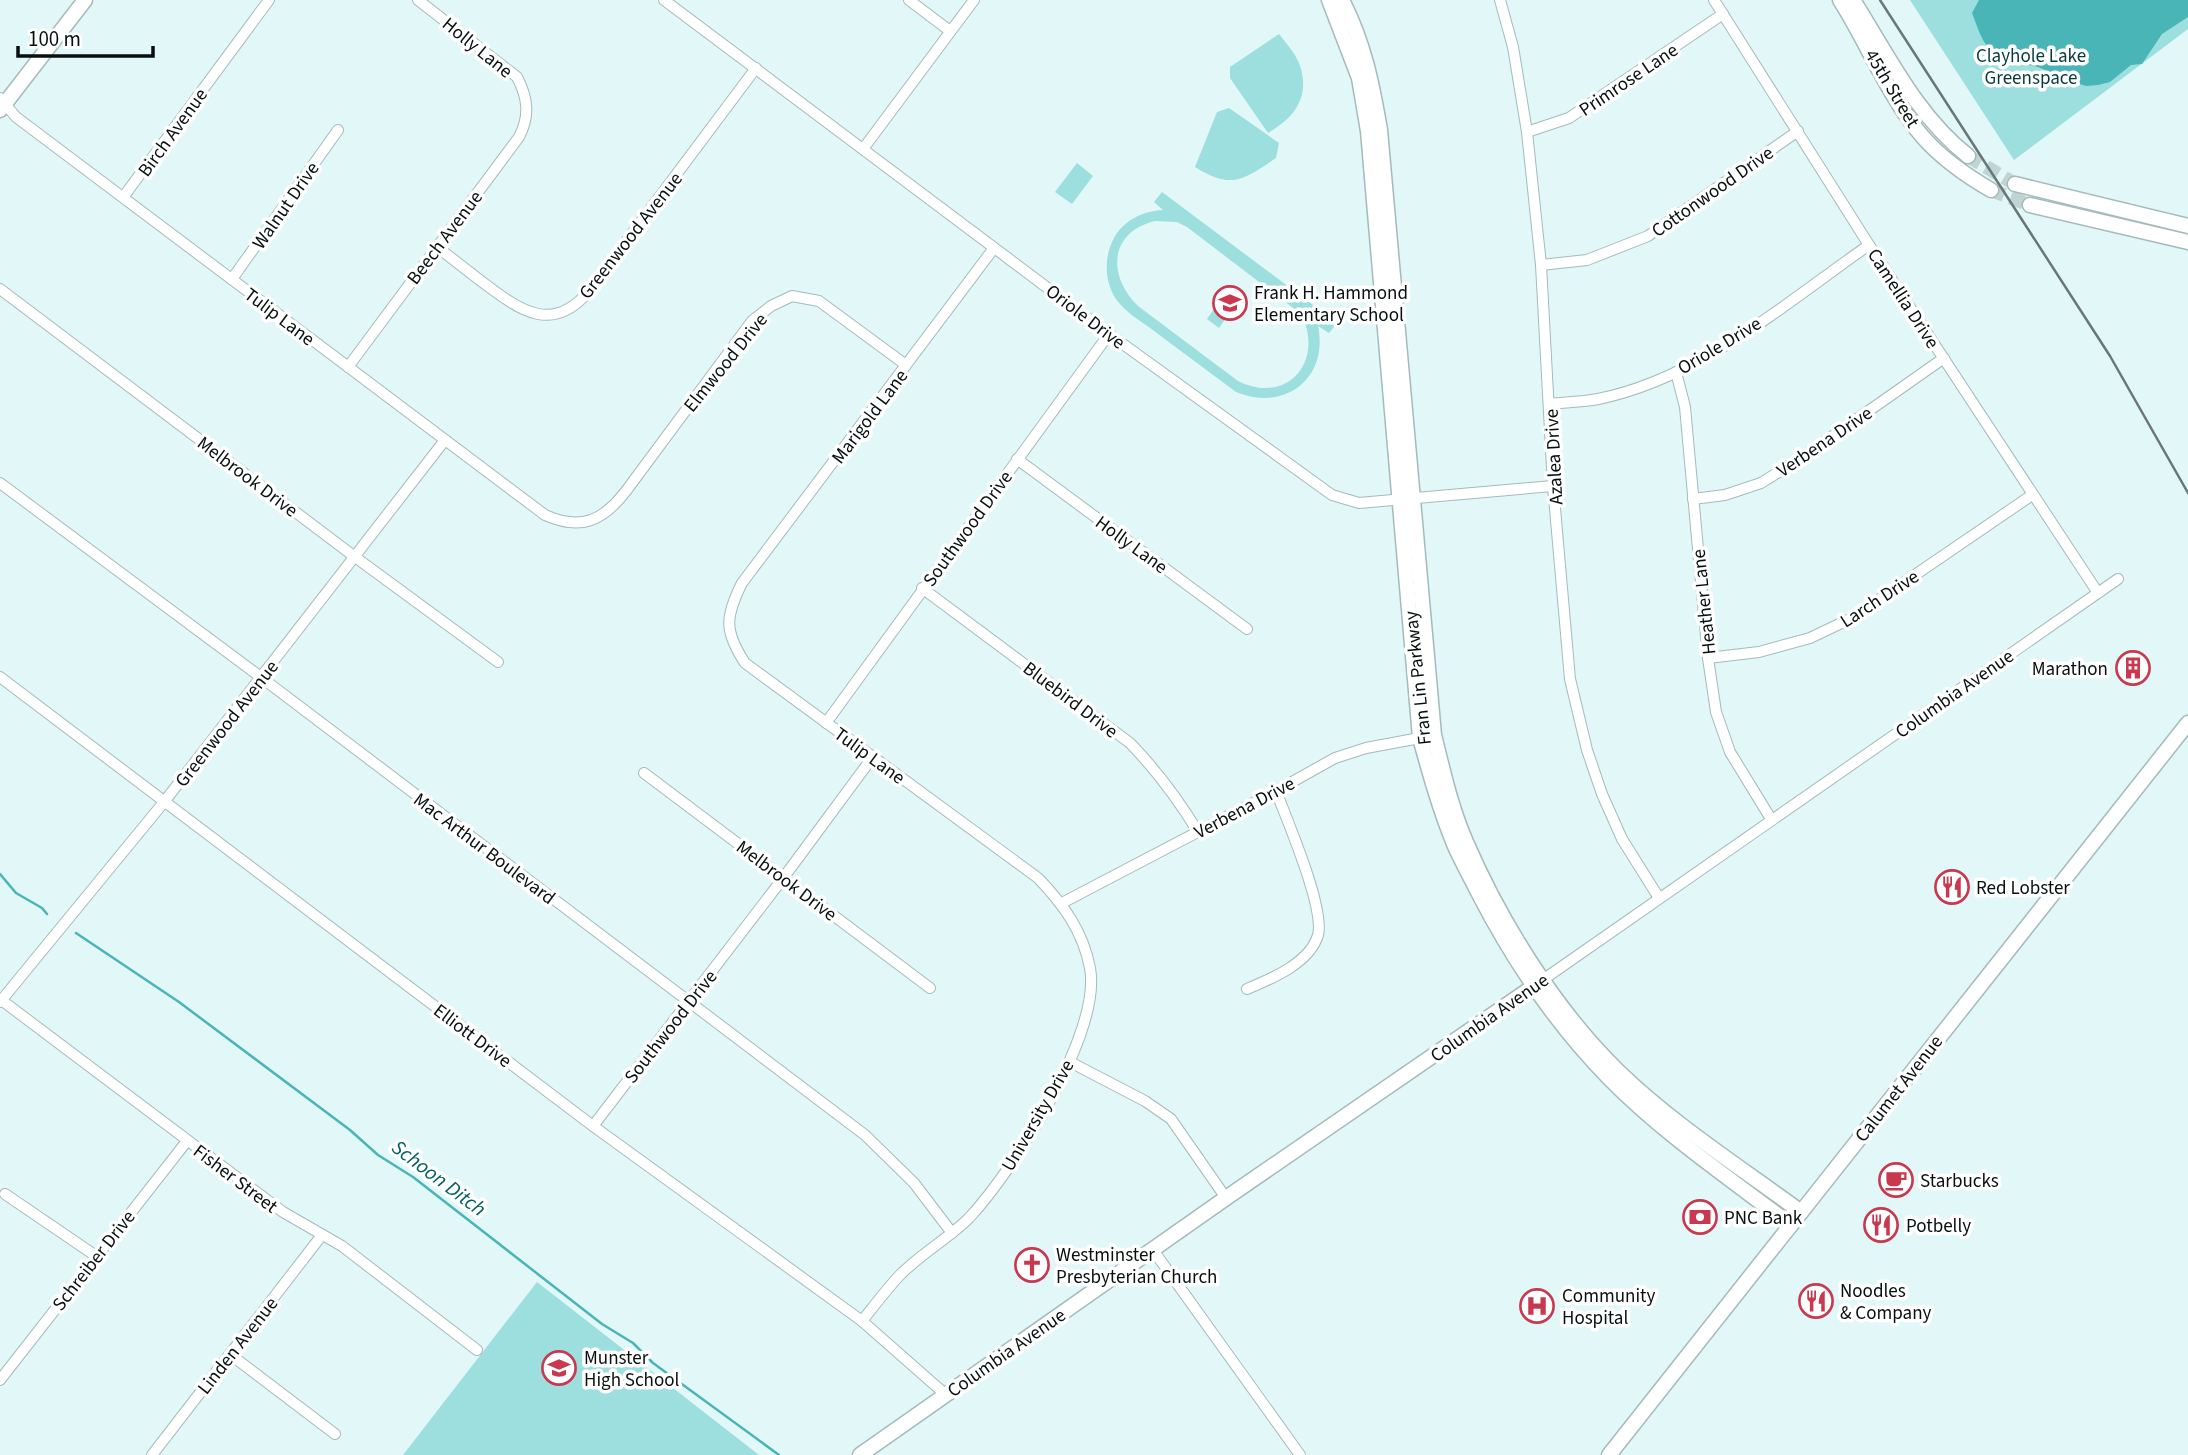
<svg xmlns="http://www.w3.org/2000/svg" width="2188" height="1455" viewBox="0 0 2188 1455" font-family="'Source Sans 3',sans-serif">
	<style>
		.green { fill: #9ddedf; fill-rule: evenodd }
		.water { fill: #4ab5b6 }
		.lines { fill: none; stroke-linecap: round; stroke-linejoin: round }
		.stream { stroke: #4ab5b6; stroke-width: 2.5 }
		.secondary-tunnel { stroke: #c1d4d4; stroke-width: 14; stroke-dasharray: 14 7; stroke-linecap: butt }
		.street-casing { stroke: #a5baba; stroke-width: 12 }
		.secondary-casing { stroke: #a5baba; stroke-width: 17 }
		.street { stroke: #fff; stroke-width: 10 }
		.secondary { stroke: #fff; stroke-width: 14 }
		.rail { stroke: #6a7777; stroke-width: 2.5 }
		.labels { text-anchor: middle; stroke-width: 7; stroke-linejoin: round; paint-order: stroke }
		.street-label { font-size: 19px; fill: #080f0f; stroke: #fff }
		.park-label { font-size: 19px; fill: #073b3c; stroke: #fff }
		.poi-label { font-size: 19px; fill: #080f0f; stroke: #fff; text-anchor: start }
		.water-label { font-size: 21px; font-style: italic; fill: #006162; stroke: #fff }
	</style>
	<rect width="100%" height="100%" fill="#e2f7f7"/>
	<!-- green -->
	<g class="green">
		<path d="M 1910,0 L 2188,0 L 2188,29 L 2014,160 Z"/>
		<path d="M 1279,34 C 1286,43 1295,53 1299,63 C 1311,95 1296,117 1268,133 L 1230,78 L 1230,67 Z"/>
		<path d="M 1229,108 L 1279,143 L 1276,158 C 1243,180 1232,190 1195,167 L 1217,112 Z"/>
		<path d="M 1077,163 L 1093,176 L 1072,204 L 1055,192 Z"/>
		<path d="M 1162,192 L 1337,323 L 1329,333 L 1318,326 C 1329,379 1284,412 1236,392 C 1210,373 1184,353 1158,334 C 1146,324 1130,316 1120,304 C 1104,286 1103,258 1114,238 C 1124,220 1143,211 1163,210 L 1154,202 ZM 1155,221 L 1177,222 L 1187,227 L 1301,314 C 1325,360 1288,406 1238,381 L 1138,306 C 1107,276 1109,232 1155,221 Z"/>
		<path d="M 1226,292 L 1238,301 L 1219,328 L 1207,319 Z"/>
		<path d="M 537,1282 L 759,1455 L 403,1455 Z"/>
	</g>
	<!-- water -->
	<path class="water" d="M 1979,0 L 2188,0 L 2188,17 L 2162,34 L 2142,64 L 2131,65 L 2110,82 L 2098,85 L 2086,86 L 2064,79 L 2057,83 C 2047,59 2011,68 1993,53 C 1982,43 1977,26 1972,13 Z"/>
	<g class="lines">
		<!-- stream -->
		<g class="stream">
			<path d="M 0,874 L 16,893 L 42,908 L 47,914"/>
			<path d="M 76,933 L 179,1002 L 350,1130 L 378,1155 L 413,1177 L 602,1324 L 633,1343 L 653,1363 L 779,1455"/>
		</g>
		<!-- secondary-tunnel -->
		<g class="secondary-tunnel">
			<path d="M 1968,156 L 2015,184"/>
			<path d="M 1991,190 L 2030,205"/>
		</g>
		<!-- street casing -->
		<g class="street-casing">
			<g id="street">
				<path d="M 664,0 L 1109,334 L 1332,495 L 1359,503 L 1553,486"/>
				<path d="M 909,0 L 950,31"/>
				<path d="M 1500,0 L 1513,47 L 1527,132 L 1541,265 L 1553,486 L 1570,679 L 1587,750 L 1602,794 L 1622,839 L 1659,898"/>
				<path d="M 1714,0 L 1869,245 L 2098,593"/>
				<path d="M 0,98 L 16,117 L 545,515 C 581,531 603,521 626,491 L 752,321 L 771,306 L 792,296 L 819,301 L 906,365"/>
				<path d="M 1527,132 L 1569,118 L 1723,14"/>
				<path d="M 863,149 L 974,0"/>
				<path d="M 124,196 L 269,0"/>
				<path d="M 437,247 C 453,259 469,272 485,284 C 521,311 553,334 589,291 L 756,68"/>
				<path d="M 1541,265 L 1587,260 L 1648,236 L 1798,131"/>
				<path d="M 232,279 L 338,130"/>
				<path d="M 0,289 L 355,557 L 498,662"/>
				<path d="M 348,367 L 519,137 C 530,116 528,98 517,77 L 418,0"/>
				<path d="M 1676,372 L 1685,407 L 1708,658 L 1716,712 L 1730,752 L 1771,819"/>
				<path d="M 1550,404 C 1566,402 1583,402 1598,399 C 1699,379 1787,302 1869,245"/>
				<path d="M 1017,459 L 1247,629"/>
				<path d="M 0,483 L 262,678 L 865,1135 L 914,1183 L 952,1233"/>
				<path d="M 1693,499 L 1725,495 L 1761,483 L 1803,457 L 1944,358"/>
				<path d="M 922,588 L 1130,743 C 1157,771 1178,799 1198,832"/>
				<path d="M 1708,658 L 1759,652 L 1810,638 L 1852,618 L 2032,495"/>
				<path d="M 0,677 L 593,1126 L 862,1321 L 945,1394"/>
				<path d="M 826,723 L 1109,334"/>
				<path d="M 644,773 L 930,988"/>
				<path d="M 1062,903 L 1276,791 L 1335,758 L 1366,748 L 1425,737"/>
				<path d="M 1544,979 L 2118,579"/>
				<path d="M 1247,989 C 1271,979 1310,963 1318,935 C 1325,908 1287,820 1276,791"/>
				<path d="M 0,999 L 283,1212 L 342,1246 L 477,1350"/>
				<path d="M 0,1002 L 164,802 L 445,440"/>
				<path d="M 1070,1062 L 1145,1101 L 1171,1119 L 1226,1198"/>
				<path d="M 593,1126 L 784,877 L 872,758"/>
				<path d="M 5,1194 L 96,1256"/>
				<path d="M 1153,1250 L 1300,1455"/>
				<path d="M 862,1321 C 874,1306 886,1290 899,1276 C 920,1254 948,1239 969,1218 C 1013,1171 1102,1033 1090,968 C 1083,931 1063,904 1038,878 L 745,663 C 724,631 725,617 742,583 L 994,248"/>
				<path d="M 231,1355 L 335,1434"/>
				<path d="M 0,1380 L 187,1141"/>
				<path d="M 152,1455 L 322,1235"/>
			</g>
		</g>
		<!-- secondary casing -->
		<g class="secondary-casing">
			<g id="secondary">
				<path d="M 1329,0 L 1359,78 L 1368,131 L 1420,738 C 1430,774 1440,810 1454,844 C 1461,860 1470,876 1478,892 C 1513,960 1555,1023 1609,1078 C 1663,1133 1729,1178 1791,1225"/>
				<path d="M 1342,0 C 1364,43 1372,83 1380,130 L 1434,735 C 1443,771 1451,808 1466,842 C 1501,923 1556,1011 1619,1072 C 1674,1125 1740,1167 1801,1212"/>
				<path d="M 1840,0 C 1868,44 1888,96 1922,136 C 1942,159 1965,175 1991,190"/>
				<path d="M 1853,0 C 1888,55 1916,115 1968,156"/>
				<path d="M 0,110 L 85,0"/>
				<path d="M 2015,184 L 2188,226"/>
				<path d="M 2030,205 L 2188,242"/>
				<path d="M 860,1455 L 1226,1198 L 1540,982"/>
				<path d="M 1609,1455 L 2188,723"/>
			</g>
		</g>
		<!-- street -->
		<use href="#street" class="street"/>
		<!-- secondary -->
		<use href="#secondary" class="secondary"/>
		<!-- rail -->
		<path class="rail" d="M 1880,0 L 2110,356 L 2188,493"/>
	</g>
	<!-- icons -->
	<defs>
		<g id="school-ring" transform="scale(1.75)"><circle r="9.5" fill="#fff" stroke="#c8384e" stroke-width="1.5"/><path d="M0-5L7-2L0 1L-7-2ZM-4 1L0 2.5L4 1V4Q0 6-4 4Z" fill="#c8384e"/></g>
		<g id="building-ring" transform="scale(1.75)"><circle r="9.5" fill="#fff" stroke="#c8384e" stroke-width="1.5"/><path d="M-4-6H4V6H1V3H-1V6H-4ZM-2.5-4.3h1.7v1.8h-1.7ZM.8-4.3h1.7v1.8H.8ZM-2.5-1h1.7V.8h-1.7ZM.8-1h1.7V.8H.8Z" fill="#c8384e"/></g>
		<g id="restaurant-ring" transform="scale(1.75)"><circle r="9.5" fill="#fff" stroke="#c8384e" stroke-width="1.5"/><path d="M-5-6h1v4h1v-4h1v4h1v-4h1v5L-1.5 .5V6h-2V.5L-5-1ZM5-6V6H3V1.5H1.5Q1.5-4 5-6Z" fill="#c8384e"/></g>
		<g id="cafe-ring" transform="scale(1.75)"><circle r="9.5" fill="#fff" stroke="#c8384e" stroke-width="1.5"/><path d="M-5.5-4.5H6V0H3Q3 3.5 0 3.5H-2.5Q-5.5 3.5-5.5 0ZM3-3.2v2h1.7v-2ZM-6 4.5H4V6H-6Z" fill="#c8384e"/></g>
		<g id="bank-ring" transform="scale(1.75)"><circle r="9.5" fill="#fff" stroke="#c8384e" stroke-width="1.5"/><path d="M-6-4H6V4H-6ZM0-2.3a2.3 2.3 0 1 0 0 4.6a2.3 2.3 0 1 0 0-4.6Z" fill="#c8384e"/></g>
		<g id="church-ring" transform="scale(1.75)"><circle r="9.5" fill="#fff" stroke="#c8384e" stroke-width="1.5"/><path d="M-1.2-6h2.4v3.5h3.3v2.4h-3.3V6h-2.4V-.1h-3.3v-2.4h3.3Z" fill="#c8384e"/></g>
		<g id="hospital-ring" transform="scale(1.75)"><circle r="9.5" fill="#fff" stroke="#c8384e" stroke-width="1.5"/><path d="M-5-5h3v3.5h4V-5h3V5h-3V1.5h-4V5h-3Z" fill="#c8384e"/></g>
	</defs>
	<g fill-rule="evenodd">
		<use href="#school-ring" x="1230" y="303"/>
		<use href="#building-ring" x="2133" y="668"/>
		<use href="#restaurant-ring" x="1952" y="887"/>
		<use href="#cafe-ring" x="1896" y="1180"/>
		<use href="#bank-ring" x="1700" y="1217"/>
		<use href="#restaurant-ring" x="1881" y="1225"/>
		<use href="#church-ring" x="1032" y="1265"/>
		<use href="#restaurant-ring" x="1816" y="1301"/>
		<use href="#hospital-ring" x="1537" y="1306"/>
		<use href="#school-ring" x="559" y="1368"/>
	</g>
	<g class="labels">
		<!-- street labels -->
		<g class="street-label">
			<text transform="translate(478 47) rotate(39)" y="7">Holly Lane</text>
			<text transform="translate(1628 79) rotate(-34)" y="7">Primrose Lane</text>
			<text transform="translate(1893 88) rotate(59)" y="7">45th Street</text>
			<text transform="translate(172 132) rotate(-54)" y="7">Birch Avenue</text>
			<text transform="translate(1712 191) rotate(-35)" y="7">Cottonwood Drive</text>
			<text transform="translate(285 205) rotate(-55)" y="7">Walnut Drive</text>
			<text transform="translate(630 235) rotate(-52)" y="7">Greenwood Avenue</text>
			<text transform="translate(444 237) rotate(-53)" y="7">Beech Avenue</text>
			<text transform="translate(1904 298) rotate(57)" y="7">Camellia Drive</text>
			<text transform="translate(280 316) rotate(37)" y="7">Tulip Lane</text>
			<text transform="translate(1086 316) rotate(37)" y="7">Oriole Drive</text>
			<text transform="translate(1719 345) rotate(-31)" y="7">Oriole Drive</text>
			<text transform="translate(725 362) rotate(-51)" y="7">Elmwood Drive</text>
			<text transform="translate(869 416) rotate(-53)" y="7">Marigold Lane</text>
			<text transform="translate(1824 441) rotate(-34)" y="7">Verbena Drive</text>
			<text transform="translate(1553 457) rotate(-93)" y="7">Azalea Drive</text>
			<text transform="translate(248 476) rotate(37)" y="7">Melbrook Drive</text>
			<text transform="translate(967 528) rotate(-54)" y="7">Southwood Drive</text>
			<text transform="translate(1132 544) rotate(36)" y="7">Holly Lane</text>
			<text transform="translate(1879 598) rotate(-33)" y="7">Larch Drive</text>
			<text transform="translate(1703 602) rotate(-96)" y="7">Heather Lane</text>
			<text transform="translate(1417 678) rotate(-96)" y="7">Fran Lin Parkway</text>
			<text transform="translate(1954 693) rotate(-35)" y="7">Columbia Avenue</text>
			<text transform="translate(1071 699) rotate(37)" y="7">Bluebird Drive</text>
			<text transform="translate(226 723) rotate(-52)" y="7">Greenwood Avenue</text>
			<text transform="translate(870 755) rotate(36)" y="7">Tulip Lane</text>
			<text transform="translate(1244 807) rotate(-28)" y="7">Verbena Drive</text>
			<text transform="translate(485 848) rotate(37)" y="7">Mac Arthur Boulevard</text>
			<text transform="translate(787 880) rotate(37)" y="7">Melbrook Drive</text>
			<text transform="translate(1489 1017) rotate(-35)" y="7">Columbia Avenue</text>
			<text transform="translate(670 1026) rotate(-52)" y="7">Southwood Drive</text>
			<text transform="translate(473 1035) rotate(37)" y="7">Elliott Drive</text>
			<text transform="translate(1898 1088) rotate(-52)" y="7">Calumet Avenue</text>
			<text transform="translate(1037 1115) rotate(-60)" y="7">University Drive</text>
			<text transform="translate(236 1178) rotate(37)" y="7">Fisher Street</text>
			<text transform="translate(93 1260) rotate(-52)" y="7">Schreiber Drive</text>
			<text transform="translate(237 1345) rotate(-52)" y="7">Linden Avenue</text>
			<text transform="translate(1006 1352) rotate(-35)" y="7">Columbia Avenue</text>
		</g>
		<!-- park labels -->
		<g class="park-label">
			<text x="2031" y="62">Clayhole Lake<tspan x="2031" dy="22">Greenspace</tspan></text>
		</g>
		<!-- poi labels -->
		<g class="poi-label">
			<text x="1254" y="299">Frank H. Hammond<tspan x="1254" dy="22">Elementary School</tspan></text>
			<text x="2108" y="675" text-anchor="end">Marathon</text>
			<text x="1976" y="894">Red Lobster</text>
			<text x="1920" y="1187">Starbucks</text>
			<text x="1724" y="1224">PNC Bank</text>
			<text x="1906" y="1232">Potbelly</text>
			<text x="1056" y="1261">Westminster<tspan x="1056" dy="22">Presbyterian Church</tspan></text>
			<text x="1840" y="1297">Noodles<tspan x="1840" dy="22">&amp; Company</tspan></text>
			<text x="1562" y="1302">Community<tspan x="1562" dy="22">Hospital</tspan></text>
			<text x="584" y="1364">Munster<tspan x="584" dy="22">High School</tspan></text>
		</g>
		<!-- water labels -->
		<g class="water-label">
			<text transform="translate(439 1178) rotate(37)" y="7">Schoon Ditch</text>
		</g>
	</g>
	<!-- scale -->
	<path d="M18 46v10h135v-10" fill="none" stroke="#080f0f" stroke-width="3.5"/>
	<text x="28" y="46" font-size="21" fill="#080f0f" stroke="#ffffff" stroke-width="5" paint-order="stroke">100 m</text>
</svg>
